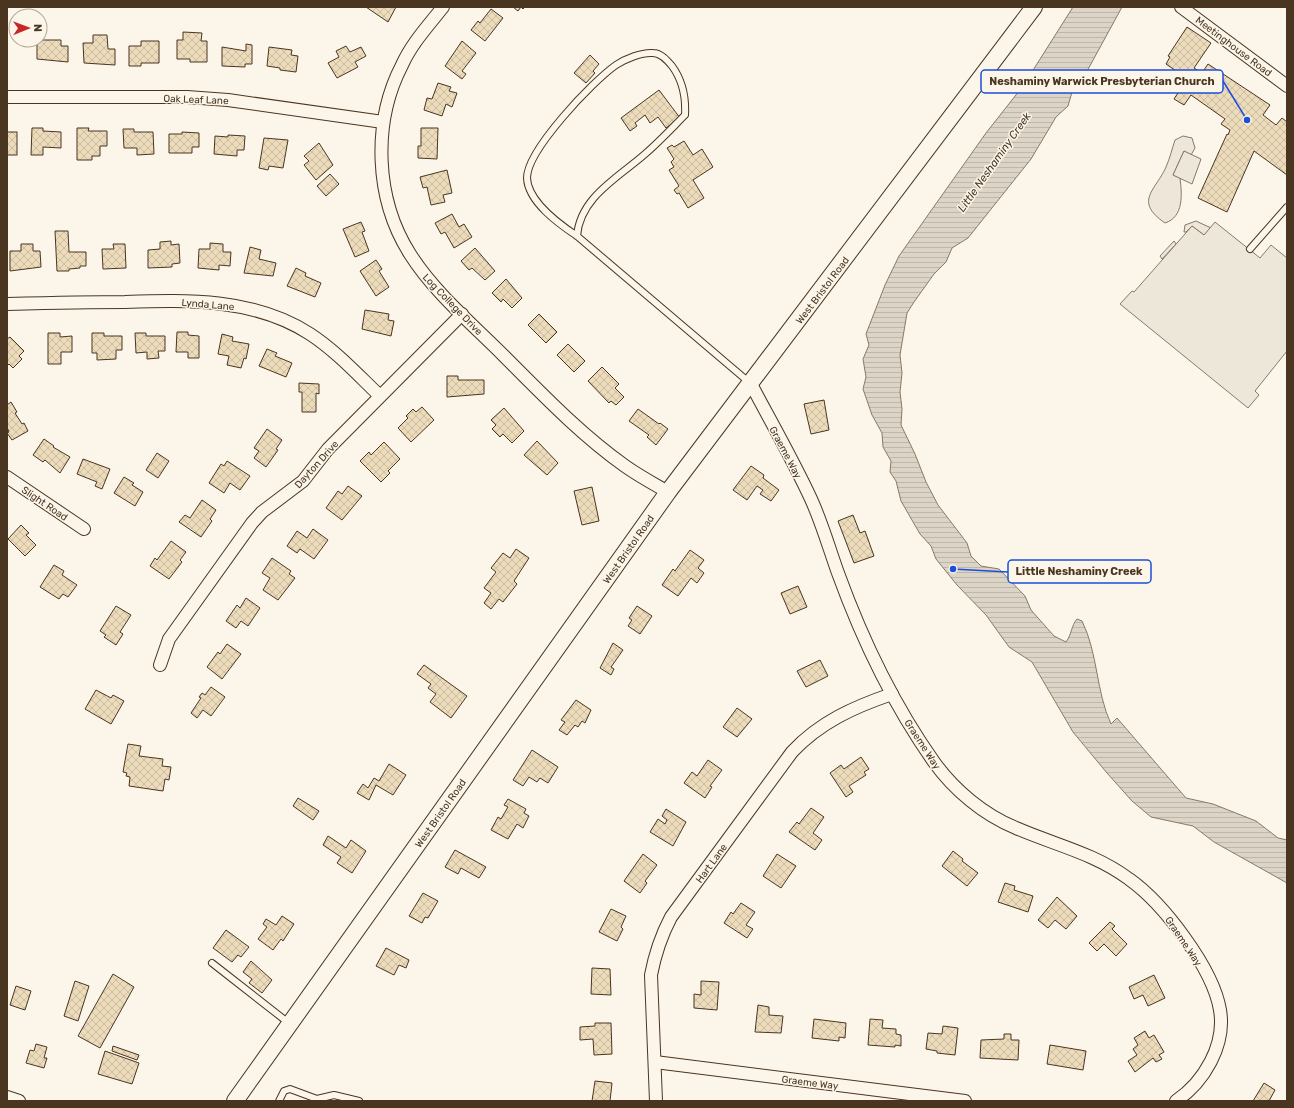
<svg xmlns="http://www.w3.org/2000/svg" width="1294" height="1108" viewBox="0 0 1294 1108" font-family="Rubik,sans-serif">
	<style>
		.grass { fill: #ede6d9; stroke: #887966 }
		.parking { fill: #ede7d9; stroke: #887966 }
		.water { fill: url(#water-rules); stroke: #887966 }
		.building { fill: url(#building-cross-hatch); stroke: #4a3520 }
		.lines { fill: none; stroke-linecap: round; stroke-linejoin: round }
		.lane-casing { stroke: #4a3520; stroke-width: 8 }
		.street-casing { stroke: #4a3520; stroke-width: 14 }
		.secondary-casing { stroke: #4a3520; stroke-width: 18 }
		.lane { stroke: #fbf6e9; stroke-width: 6 }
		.street { stroke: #fbf6e9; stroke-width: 12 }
		.secondary { stroke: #fbf6e9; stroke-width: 16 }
		.labels { text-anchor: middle; stroke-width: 3; stroke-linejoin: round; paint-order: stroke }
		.street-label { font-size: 10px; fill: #4a3520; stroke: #fbf6e9 }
		.water-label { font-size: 11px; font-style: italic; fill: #4a3520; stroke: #fbf6e9 }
		.leader { fill: none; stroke: #1d4ed8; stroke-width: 1.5 }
		.callout-dot { fill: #1d4ed8; stroke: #fbf6e9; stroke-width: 1.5 }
		.callout { fill: #fbf6e9; stroke: #1d4ed8; stroke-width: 1.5 }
		.callout-label { font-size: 11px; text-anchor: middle; font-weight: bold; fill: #4a3520 }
	</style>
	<defs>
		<pattern id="water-rules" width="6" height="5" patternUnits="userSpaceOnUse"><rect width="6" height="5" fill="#dcd4c6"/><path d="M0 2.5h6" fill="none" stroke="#beb7aa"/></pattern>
		<pattern id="building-cross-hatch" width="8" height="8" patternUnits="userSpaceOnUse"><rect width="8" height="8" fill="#ecdcbc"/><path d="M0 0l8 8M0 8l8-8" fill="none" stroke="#ccbda1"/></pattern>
	</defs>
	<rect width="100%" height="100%" fill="#fbf6e9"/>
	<!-- grass -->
	<g class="grass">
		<path d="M 1183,136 L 1192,138 L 1195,148 L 1191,155 L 1184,151 L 1173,175 L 1180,178 C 1182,194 1184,217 1165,223 C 1133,201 1156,190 1166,167 C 1170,158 1172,149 1175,140 Z"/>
		<path d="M 1196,221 L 1211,228 L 1204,235 L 1192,226 L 1186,232 L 1184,232 L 1185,225 Z"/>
		<path d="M 1174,241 L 1176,244 L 1162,259 L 1160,256 Z"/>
	</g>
	<!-- parking -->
	<g class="parking">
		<path d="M 1184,151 L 1201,159 L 1192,184 L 1173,175 Z"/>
		<path d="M 1215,222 L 1260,258 L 1271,245 L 1287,258 L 1287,351 L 1255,391 L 1259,395 L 1248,408 L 1120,304 L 1132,291 L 1134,292 L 1192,226 L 1204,235 Z"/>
	</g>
	<!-- water -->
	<path class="water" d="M 1073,7 L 1122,7 L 1086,73 L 1072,92 L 1068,106 L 1056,117 L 1031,159 L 968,238 L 952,248 L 946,262 L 934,274 L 914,302 L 907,313 L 900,355 L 902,373 L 900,392 L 902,409 L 901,425 L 915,454 L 926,482 L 938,505 L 967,543 L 971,556 L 981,566 L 999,569 L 1025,596 L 1031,610 L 1054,636 L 1066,642 C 1072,634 1071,626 1077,619 L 1082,621 C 1098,653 1096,692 1111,724 L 1117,718 L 1186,798 L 1213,804 L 1256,821 L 1278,838 L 1287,840 L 1287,883 L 1214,842 L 1193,826 L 1151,817 L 1132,801 L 1107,773 L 1073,732 L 1032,662 L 1009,647 L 986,615 L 957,585 L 936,559 L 931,546 L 920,534 L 901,501 L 896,481 L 890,472 L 891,461 L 883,447 L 882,433 L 872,415 L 863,389 L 866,377 L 863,359 L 869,345 L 866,334 L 885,285 L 899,256 L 986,133 L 1023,86 Z"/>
	<!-- building -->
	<g class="building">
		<path d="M 366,7 L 396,7 L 388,22 Z"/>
		<path d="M 513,7 L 525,7 L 523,9 L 521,7 L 518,11 Z"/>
		<path d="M 491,9 L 503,18 L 485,41 L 471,30 L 478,21 L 480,23 Z"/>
		<path d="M 1187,27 L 1211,43 L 1194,68 L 1202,73 L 1208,64 L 1270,105 L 1263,115 L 1276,125 L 1282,118 L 1287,122 L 1287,175 L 1254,151 L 1227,212 L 1198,198 L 1227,134 L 1228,135 L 1230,130 L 1221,124 L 1225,119 L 1191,95 L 1184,105 L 1174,99 L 1189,76 L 1186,75 L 1185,77 L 1166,64 L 1170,57 L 1168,56 Z"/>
		<path d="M 183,32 L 202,33 L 201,41 L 207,41 L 207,62 L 190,62 L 190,59 L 177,59 L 177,40 L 183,40 Z"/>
		<path d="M 93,35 L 107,35 L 108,49 L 115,49 L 115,65 L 84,63 L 83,43 L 93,43 Z"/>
		<path d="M 37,40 L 61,40 L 61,46 L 68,46 L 68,62 L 37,59 Z"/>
		<path d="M 141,41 L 159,41 L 159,63 L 141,63 L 141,66 L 129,66 L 129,46 L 141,46 Z"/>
		<path d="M 462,41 L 476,53 L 462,71 L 466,74 L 462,79 L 445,66 Z"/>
		<path d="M 246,44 L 252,45 L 252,64 L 245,64 L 245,67 L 222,66 L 222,47 L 246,51 Z"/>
		<path d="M 346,46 L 350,52 L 361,47 L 366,56 L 355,62 L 358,67 L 337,78 L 328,63 L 339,57 L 336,51 Z"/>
		<path d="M 269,47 L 292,50 L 291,55 L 298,56 L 296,72 L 280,70 L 280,68 L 267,66 Z"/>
		<path d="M 590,55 L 599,64 L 593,71 L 595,73 L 586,83 L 574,73 Z"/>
		<path d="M 438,83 L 451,87 L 449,91 L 457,93 L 452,107 L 446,104 L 442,116 L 424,110 L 427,98 L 432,99 Z"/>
		<path d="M 659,90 L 680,118 L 666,128 L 658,117 L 650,123 L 645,115 L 635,123 L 637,126 L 630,131 L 621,118 Z"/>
		<path d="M 32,128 L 43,128 L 43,131 L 61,132 L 61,148 L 43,147 L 43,155 L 31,155 Z"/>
		<path d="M 77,128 L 89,128 L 88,131 L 107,131 L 107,146 L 100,146 L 100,156 L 92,156 L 92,160 L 77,160 Z"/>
		<path d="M 421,128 L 438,128 L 437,159 L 418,158 L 418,146 L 421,146 Z"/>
		<path d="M 123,129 L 134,129 L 134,132 L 153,132 L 154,154 L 137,155 L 137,148 L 124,148 Z"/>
		<rect x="7" y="132" width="10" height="23"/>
		<path d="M 182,132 L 199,133 L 199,147 L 192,147 L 192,153 L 169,153 L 169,134 L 182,134 Z"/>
		<path d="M 228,135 L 245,136 L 244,150 L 237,150 L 237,156 L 214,154 L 215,136 L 228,137 Z"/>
		<path d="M 264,138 L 288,140 L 283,168 L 269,166 L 268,170 L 259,168 Z"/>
		<path d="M 684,141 L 693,155 L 702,149 L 713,167 L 693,180 L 704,198 L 688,208 L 679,193 L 677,194 L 674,190 L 679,186 L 669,170 L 674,167 L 671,162 L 674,159 L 667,148 L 672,145 L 674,147 Z"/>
		<path d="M 319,143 L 333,165 L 316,180 L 304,165 L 309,161 L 304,156 Z"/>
		<path d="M 447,170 L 452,193 L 443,195 L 445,202 L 431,205 L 427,187 L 423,188 L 420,177 Z"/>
		<path d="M 330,174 L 339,184 L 326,196 L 317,186 Z"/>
		<path d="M 452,214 L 459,227 L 464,224 L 472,237 L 454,248 L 445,232 L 441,234 L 435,223 Z"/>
		<path d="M 361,222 L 365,231 L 362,232 L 369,251 L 355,257 L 343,229 Z"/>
		<path d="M 55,231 L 68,231 L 69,252 L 86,252 L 86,266 L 80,266 L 80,268 L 69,269 L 69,271 L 57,271 Z"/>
		<path d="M 171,241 L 171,245 L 179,244 L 180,263 L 172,264 L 172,267 L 148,268 L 148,250 L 160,249 L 160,242 Z"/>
		<path d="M 210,243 L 223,244 L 223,252 L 231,252 L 230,266 L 219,265 L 219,270 L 198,268 L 199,249 L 210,249 Z"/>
		<path d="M 21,244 L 33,244 L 33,251 L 40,251 L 41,267 L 10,271 L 10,251 L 21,251 Z"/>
		<path d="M 113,244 L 125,244 L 126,268 L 103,269 L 102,249 L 114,249 Z"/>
		<path d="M 250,247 L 261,250 L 259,259 L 276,263 L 273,276 L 244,273 Z"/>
		<path d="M 475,248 L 495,271 L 485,280 L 472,268 L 469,270 L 461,261 Z"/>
		<path d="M 376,260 L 382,269 L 379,271 L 389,287 L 376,296 L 360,271 Z"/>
		<path d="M 296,268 L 306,273 L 305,276 L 321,283 L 315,297 L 287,286 Z"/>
		<path d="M 506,279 L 522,298 L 512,308 L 503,299 L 501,302 L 492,293 Z"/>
		<path d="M 365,310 L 389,314 L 388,320 L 394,321 L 391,336 L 362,329 Z"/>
		<path d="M 539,314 L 557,332 L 546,343 L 528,325 Z"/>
		<path d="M 177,332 L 188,332 L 188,335 L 199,336 L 199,358 L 188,358 L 188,352 L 176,352 Z"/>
		<path d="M 48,333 L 60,333 L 60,337 L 72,336 L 72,352 L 61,352 L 61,364 L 48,364 Z"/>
		<path d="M 92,333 L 104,333 L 104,336 L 122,336 L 122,350 L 116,350 L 116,359 L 97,360 L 97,353 L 92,353 Z"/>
		<path d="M 135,333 L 146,333 L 146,336 L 165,336 L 165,351 L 158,351 L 159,358 L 147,359 L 147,352 L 136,353 Z"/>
		<path d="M 222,334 L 233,337 L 232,341 L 249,344 L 246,359 L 244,358 L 241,368 L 227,365 L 229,356 L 218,354 Z"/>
		<path d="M 10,337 L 24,351 L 19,356 L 22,359 L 13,368 L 9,364 L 7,366 L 7,339 Z"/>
		<path d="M 568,344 L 585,361 L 574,372 L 557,355 Z"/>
		<path d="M 267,349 L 277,353 L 275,356 L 292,363 L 286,377 L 259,366 Z"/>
		<path d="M 602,367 L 619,384 L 615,388 L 624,397 L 616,405 L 611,401 L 609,403 L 588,381 Z"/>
		<path d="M 447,376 L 458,376 L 458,380 L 484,380 L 484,394 L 447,397 Z"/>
		<path d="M 299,383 L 319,384 L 319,394 L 316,393 L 316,412 L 302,412 L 302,392 L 299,392 Z"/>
		<path d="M 824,400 L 829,430 L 811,434 L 804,404 Z"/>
		<path d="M 11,402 L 17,412 L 15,413 L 22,424 L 24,423 L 28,431 L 12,440 L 7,433 L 9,432 L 7,427 L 7,405 Z"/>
		<path d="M 422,407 L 434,420 L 411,442 L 398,428 L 408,418 L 406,416 L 413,409 L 416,412 Z"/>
		<path d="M 504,408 L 524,431 L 512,443 L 503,434 L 500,437 L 492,429 L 496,425 L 491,420 Z"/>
		<path d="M 638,409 L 659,424 L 660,423 L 668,429 L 656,445 L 647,437 L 649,435 L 629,421 Z"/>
		<path d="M 267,429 L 282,440 L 276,449 L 278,450 L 266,467 L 254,458 L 259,451 L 254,448 Z"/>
		<path d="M 44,439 L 54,446 L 53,447 L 70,457 L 60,473 L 45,460 L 43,462 L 33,455 Z"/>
		<path d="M 537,441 L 558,463 L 547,475 L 524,455 Z"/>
		<path d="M 384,442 L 400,459 L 388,471 L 390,473 L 381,482 L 360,461 L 369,452 L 371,455 Z"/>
		<path d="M 157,453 L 169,461 L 158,478 L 146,470 Z"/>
		<path d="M 83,459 L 110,469 L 102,489 L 95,486 L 97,482 L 77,474 Z"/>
		<path d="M 227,461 L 250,476 L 240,490 L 230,483 L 224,493 L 209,483 L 221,464 L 224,466 Z"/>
		<path d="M 751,466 L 764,475 L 763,478 L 779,490 L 771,501 L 760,494 L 763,490 L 757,486 L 747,500 L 733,490 Z"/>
		<path d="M 124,477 L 134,483 L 132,485 L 143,492 L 135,506 L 114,493 Z"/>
		<path d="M 348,486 L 362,496 L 342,520 L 326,508 L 338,491 L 342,494 Z"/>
		<path d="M 592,487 L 599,521 L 582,525 L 574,491 Z"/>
		<path d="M 202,500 L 216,510 L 210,519 L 212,521 L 201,537 L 179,522 L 185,515 L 190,518 Z"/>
		<path d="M 853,515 L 860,533 L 865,531 L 874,556 L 854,563 L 838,521 Z"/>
		<path d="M 21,525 L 29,533 L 26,535 L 36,545 L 25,556 L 8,539 Z"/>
		<path d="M 313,529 L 328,540 L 314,559 L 300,549 L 297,553 L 287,546 L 297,531 L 307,538 Z"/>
		<path d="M 171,541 L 186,552 L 180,560 L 182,562 L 169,579 L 150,566 L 155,558 L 157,560 Z"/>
		<path d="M 516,549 L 529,558 L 514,581 L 517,584 L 503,602 L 499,599 L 491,609 L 484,603 L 491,593 L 484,588 L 496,572 L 491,568 L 503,553 L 510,558 Z"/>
		<path d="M 690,550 L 704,560 L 698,568 L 704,573 L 697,583 L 691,578 L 678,596 L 662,585 L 673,569 L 675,571 Z"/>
		<path d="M 272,558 L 291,571 L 289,574 L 295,578 L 278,600 L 263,590 L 270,578 L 262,573 Z"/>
		<path d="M 54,565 L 64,571 L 62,575 L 77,585 L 68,597 L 63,594 L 59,599 L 40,587 Z"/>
		<path d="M 798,586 L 807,607 L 790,614 L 781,593 Z"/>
		<path d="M 246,598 L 260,608 L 248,626 L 241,621 L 236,628 L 226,621 L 237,605 L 240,608 Z"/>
		<path d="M 116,606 L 131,615 L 120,632 L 123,634 L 116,645 L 104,637 L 106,635 L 100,631 Z"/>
		<path d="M 637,606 L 652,616 L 640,634 L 628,626 L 632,620 L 629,618 Z"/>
		<path d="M 613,643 L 623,650 L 611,667 L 614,669 L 611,675 L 600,668 Z"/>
		<path d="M 227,644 L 241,654 L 222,679 L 207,667 L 218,652 L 220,654 Z"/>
		<path d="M 820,660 L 828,676 L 806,687 L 797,671 Z"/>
		<path d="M 424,665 L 467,696 L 451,718 L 430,702 L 436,694 L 428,688 L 431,684 L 417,674 Z"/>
		<path d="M 211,687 L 225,697 L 211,716 L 203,710 L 197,718 L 191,713 L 201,698 L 199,697 L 202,693 L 205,695 Z"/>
		<path d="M 96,690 L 111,698 L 113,695 L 124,701 L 111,724 L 85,709 Z"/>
		<path d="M 576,700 L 591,710 L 585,723 L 582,721 L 578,727 L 575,725 L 567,735 L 559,730 L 565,722 L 561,720 Z"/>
		<path d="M 737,708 L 752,719 L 737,737 L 723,727 Z"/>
		<path d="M 128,744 L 141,746 L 139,756 L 163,759 L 162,766 L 171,767 L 169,780 L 165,779 L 163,791 L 129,786 L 130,777 L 126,776 L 127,773 L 123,772 Z"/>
		<path d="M 532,750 L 558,767 L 548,783 L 540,778 L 537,782 L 529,777 L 523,786 L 513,780 Z"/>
		<path d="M 861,757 L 869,769 L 864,772 L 866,775 L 849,786 L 853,792 L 846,797 L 830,773 L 841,765 L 844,769 Z"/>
		<path d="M 708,760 L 722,770 L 710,786 L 712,787 L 705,798 L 684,783 L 692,772 L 697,776 Z"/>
		<path d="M 389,764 L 406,775 L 393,795 L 376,785 L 369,800 L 357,793 L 363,784 L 368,788 L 374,778 L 379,781 Z"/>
		<path d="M 298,798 L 319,811 L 313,820 L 293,806 Z"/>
		<path d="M 508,799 L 526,809 L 524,813 L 529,816 L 523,828 L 517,824 L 508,839 L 491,830 L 498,817 L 501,819 L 508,807 L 504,805 Z"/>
		<path d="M 811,808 L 824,817 L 813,833 L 822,840 L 815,850 L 789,832 L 797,822 L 799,824 Z"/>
		<path d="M 666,809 L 686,822 L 673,846 L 650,832 L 658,819 L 665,824 L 667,820 L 662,816 Z"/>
		<path d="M 328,836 L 346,848 L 351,840 L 366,851 L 352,873 L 337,863 L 341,857 L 323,845 Z"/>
		<path d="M 455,850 L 486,867 L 479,878 L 461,868 L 458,874 L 445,867 Z"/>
		<path d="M 953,851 L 963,859 L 962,861 L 978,873 L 967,886 L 942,866 Z"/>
		<path d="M 643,854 L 657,865 L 645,881 L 647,883 L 640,893 L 624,881 Z"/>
		<path d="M 777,854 L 796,866 L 781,888 L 763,876 Z"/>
		<path d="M 1005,883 L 1015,886 L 1014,890 L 1033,896 L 1028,912 L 998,902 Z"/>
		<path d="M 423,893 L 438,901 L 428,918 L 425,917 L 422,923 L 409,916 Z"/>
		<path d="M 1057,897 L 1077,916 L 1066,929 L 1055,920 L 1048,928 L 1038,920 Z"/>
		<path d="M 741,903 L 755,912 L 746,925 L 753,929 L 747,938 L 724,923 L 731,912 L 733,914 Z"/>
		<path d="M 611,909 L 626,916 L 621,927 L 623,929 L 617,941 L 599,932 Z"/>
		<path d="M 282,916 L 294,924 L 283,941 L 281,939 L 273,950 L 258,939 L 267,927 L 263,924 L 266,919 L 276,925 Z"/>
		<path d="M 1110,922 L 1115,926 L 1112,929 L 1127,944 L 1116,956 L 1104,944 L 1097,951 L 1089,943 Z"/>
		<path d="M 226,930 L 249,947 L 241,957 L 238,955 L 232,962 L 213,948 Z"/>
		<path d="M 386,948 L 409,960 L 406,968 L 399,965 L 394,975 L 376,966 Z"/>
		<path d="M 251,961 L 272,980 L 262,993 L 249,983 L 252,979 L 243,972 Z"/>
		<path d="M 592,968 L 610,969 L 611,995 L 591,994 Z"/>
		<path d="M 113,974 L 134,987 L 100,1048 L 78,1036 Z"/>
		<path d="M 1154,975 L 1165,998 L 1148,1006 L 1143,995 L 1134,999 L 1129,987 Z"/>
		<path d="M 75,981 L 89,986 L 78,1021 L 64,1016 Z"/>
		<path d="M 701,981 L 719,982 L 717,1010 L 694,1008 L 694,994 L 701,995 Z"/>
		<path d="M 16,986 L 31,991 L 25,1010 L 10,1005 Z"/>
		<path d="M 758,1005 L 769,1007 L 769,1015 L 783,1016 L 781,1033 L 755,1032 Z"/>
		<path d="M 814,1019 L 846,1023 L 845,1038 L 839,1037 L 839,1041 L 812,1038 Z"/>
		<path d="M 870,1019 L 883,1020 L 882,1028 L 896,1029 L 896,1034 L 901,1035 L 901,1046 L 895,1045 L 895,1047 L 868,1045 Z"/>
		<path d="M 595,1023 L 611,1023 L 612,1054 L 594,1055 L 593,1039 L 580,1040 L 580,1027 L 595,1026 Z"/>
		<path d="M 943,1026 L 958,1028 L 955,1055 L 937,1053 L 937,1051 L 926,1049 L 928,1033 L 942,1034 Z"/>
		<path d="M 1145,1031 L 1149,1038 L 1154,1035 L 1164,1052 L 1159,1055 L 1162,1059 L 1156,1062 L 1153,1058 L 1135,1072 L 1128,1061 L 1137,1055 L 1133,1049 L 1138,1045 L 1134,1038 Z"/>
		<path d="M 1004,1034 L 1011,1034 L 1011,1040 L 1019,1040 L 1018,1060 L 980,1058 L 981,1040 L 1004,1039 Z"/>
		<path d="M 36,1044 L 47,1047 L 44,1058 L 47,1058 L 44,1068 L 26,1063 L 30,1050 L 34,1051 Z"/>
		<path d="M 1050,1045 L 1086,1051 L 1083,1070 L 1047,1064 Z"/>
		<path d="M 113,1046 L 139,1055 L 137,1060 L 112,1051 Z"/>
		<path d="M 105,1051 L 139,1063 L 132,1084 L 98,1074 Z"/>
		<path d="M 595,1081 L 612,1083 L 610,1101 L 592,1101 Z"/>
		<path d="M 1264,1083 L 1275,1090 L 1269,1101 L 1253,1101 Z"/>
	</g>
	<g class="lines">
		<!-- lane casing -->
		<g class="lane-casing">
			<g id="lane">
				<path d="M 577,236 C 580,197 619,177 645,154 C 659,142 672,128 685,115 C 686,97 683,81 672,66 C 667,60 661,53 653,53 C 642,52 625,59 616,65 C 593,81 527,150 527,178 C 528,202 559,224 577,236 L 750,383"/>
				<path d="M 1250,249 L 1287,207"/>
				<path d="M 212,963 L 290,1024"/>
				<path d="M 279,1101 L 284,1091 L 290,1089 L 317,1099 L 334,1095 L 359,1101"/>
			</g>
		</g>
		<!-- street casing -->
		<g class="street-casing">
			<g id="street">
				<path d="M 443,7 C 428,26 412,43 402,65 C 372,123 375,199 410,254 C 434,292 471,323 503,355 C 542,394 580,434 625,466 C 639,476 654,484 668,492"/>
				<path d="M 1181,7 L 1287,86"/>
				<path d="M 7,97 L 187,97 L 228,100 L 383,122"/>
				<path d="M 7,304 C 46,303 86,302 125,302 C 188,300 255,298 310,334 C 336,351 358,375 380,396"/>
				<path d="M 751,384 C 771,422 793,460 811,499 C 822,523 829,548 838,573 C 862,639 893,704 934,762 C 954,790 984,815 1016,828 C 1055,845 1094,853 1129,879 C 1163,903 1213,968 1220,1010 C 1226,1045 1204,1082 1176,1101"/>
				<path d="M 7,477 L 84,529"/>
				<path d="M 160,665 L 169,639 L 252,523 L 262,512 L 303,481 L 328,449 L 462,314"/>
				<path d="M 655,1062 L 965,1101"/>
				<path d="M 7,1097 L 19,1101"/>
				<path d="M 656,1101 L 651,975 C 655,954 661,936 671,917 L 792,752 C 820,722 854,707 892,694"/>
			</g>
		</g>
		<!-- secondary casing -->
		<g class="secondary-casing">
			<path id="secondary" d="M 235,1101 L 668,492 L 1034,7"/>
		</g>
		<!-- lane -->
		<use href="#lane" class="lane"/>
		<!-- street -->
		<use href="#street" class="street"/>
		<!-- secondary -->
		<use href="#secondary" class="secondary"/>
	</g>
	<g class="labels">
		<!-- street labels -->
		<g class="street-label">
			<text transform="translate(1234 46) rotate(37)" y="4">Meetinghouse Road</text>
			<text transform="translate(196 99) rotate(2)" y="4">Oak Leaf Lane</text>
			<text transform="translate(822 290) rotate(-53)" y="4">West Bristol Road</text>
			<text transform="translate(208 304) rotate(5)" y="4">Lynda Lane</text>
			<text transform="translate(453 304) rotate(46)" y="4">Log College Drive</text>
			<text transform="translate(786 452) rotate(62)" y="4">Graeme Way</text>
			<text transform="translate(316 464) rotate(-48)" y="4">Dayton Drive</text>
			<text transform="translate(45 503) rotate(34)" y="4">Slight Road</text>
			<text transform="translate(628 549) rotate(-55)" y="4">West Bristol Road</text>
			<text transform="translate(923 744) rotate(57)" y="4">Graeme Way</text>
			<text transform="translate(440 813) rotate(-55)" y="4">West Bristol Road</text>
			<text transform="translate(711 863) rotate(-54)" y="4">Hart Lane</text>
			<text transform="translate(1184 941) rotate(56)" y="4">Graeme Way</text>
			<text transform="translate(810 1082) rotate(7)" y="4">Graeme Way</text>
		</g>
		<!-- water labels -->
		<g class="water-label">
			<text transform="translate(994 162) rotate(-55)" y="4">Little Neshaminy Creek</text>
		</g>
	</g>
	<!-- callouts -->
	<path class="leader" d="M1247 120L1223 81M953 569L1008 572"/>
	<g class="callout-dot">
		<circle cx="1247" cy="120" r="4"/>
		<circle cx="953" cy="569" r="4"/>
	</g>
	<g class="callout">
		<rect x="981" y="70" width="242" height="23" rx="4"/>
		<rect x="1008" y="560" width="143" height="23" rx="4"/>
	</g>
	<g class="callout-label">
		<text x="1102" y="85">Neshaminy Warwick Presbyterian Church</text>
		<text x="1079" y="575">Little Neshaminy Creek</text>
	</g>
	<!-- border -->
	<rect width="1294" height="1108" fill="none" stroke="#4a3520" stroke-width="16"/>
	<!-- north arrow -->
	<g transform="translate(28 28) rotate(89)"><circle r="19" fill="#fbf6e9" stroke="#b4a999"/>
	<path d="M0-3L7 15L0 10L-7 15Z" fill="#c62828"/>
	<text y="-6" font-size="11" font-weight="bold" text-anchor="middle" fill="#4a3520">N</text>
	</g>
</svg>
